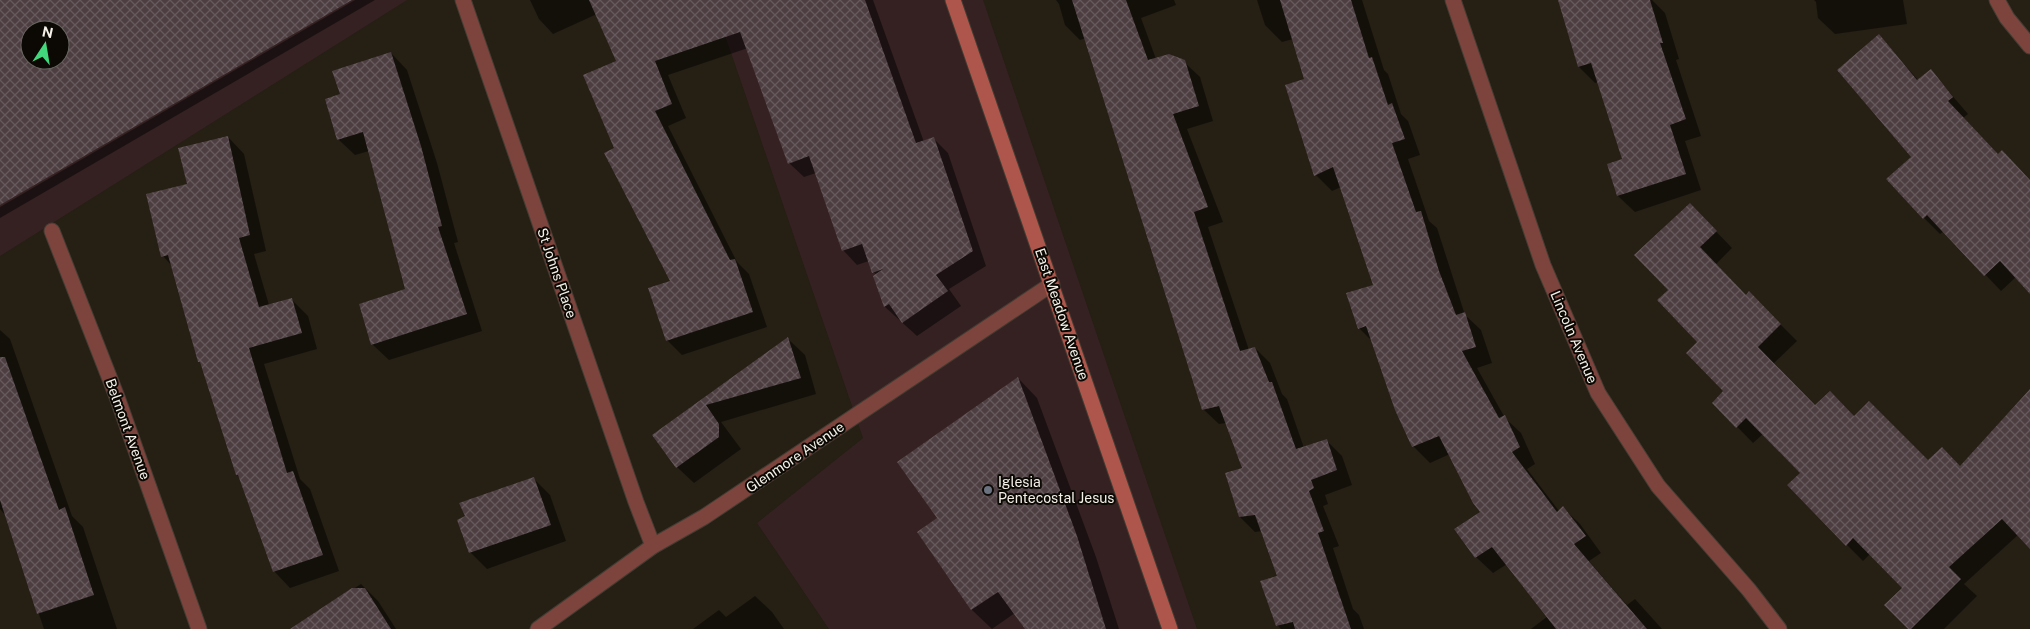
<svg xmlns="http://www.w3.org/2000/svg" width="2030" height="629" viewBox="0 0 2030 629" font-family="'Public Sans',sans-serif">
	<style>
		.commercial { fill: #352122; fill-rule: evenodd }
		.shadow { fill: #0007 }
		.building { fill: url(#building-cross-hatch); fill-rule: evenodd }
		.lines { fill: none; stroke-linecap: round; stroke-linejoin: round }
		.street-casing { stroke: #423c32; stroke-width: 17 }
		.secondary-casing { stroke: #423c32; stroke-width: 17 }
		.street { stroke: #7c443d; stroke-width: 15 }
		.secondary { stroke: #af564c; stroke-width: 15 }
		.worship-dot { fill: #6b7280; stroke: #0c0905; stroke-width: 2 }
		.labels { text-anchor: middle; stroke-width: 4; stroke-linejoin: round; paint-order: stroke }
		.street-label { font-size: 14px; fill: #f5f1e9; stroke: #0c0905 }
		.poi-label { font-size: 14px; fill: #f5f1e9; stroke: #0c0905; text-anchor: start }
	</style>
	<defs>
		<pattern id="building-cross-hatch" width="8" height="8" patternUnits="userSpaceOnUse" patternTransform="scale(1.25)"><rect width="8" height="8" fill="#4d3e42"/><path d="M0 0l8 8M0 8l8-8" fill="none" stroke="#675a5d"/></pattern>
	</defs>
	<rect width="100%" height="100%" fill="#251f14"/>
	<!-- commercial -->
	<g class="commercial">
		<path d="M 0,0 L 407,0 L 0,256 ZM 30,30 L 60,30 L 60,60 L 30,60 Z"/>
		<path d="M 713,0 L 983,0 L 1197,629 L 829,629 L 757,523 L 863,438 Z"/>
	</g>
	<!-- shadow -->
	<g class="shadow">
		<path d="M 355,0 L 375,0 L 0,218 L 0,207 Z"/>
		<path d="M 530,0 L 873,0 L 924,142 L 934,139 L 948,153 L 986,266 L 949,289 L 961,306 L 917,336 L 885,307 L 875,277 L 877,275 L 873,272 L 869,261 L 857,265 L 843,250 L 816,173 L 804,177 L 789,163 L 748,48 L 668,75 L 686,118 L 668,126 L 737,262 L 749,274 L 767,327 L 682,355 L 667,340 L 672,281 L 615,149 L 618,62 L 597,14 L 553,34 L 539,19 Z"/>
		<path d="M 1056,0 L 1174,0 L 1176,5 L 1141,18 L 1156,59 L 1184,62 L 1200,77 L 1213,121 L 1187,129 L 1223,222 L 1208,227 L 1249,350 L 1255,348 L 1270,363 L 1282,394 L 1287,399 L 1304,448 L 1326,440 L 1342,456 L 1352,485 L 1325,495 L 1328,504 L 1323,506 L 1339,546 L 1333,548 L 1353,609 L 1359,615 L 1364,629 L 1281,629 L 1277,625 L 1278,577 L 1262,531 L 1255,532 L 1240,517 L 1244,468 L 1226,423 L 1219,424 L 1203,409 L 1086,38 L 1080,40 L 1065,25 L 1059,4 Z"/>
		<path d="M 1257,0 L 1362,0 L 1384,70 L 1388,74 L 1401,114 L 1408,121 L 1420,155 L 1408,159 L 1429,221 L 1437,228 L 1465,315 L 1481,330 L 1492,363 L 1477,368 L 1505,418 L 1521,433 L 1535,464 L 1527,469 L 1559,511 L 1563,508 L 1580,524 L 1601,553 L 1589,561 L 1627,605 L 1635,599 L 1662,629 L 1531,629 L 1548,616 L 1507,564 L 1493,573 L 1476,557 L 1482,512 L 1450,454 L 1430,463 L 1413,446 L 1372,341 L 1359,328 L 1374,286 L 1341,187 L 1332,191 L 1316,175 L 1306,80 L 1293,39 L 1282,42 L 1265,25 Z"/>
		<path d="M 1560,0 L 1652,0 L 1665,13 L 1679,59 L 1676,60 L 1701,136 L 1685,141 L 1701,190 L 1635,212 L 1618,196 L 1609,165 L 1624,160 L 1599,82 L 1595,83 L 1579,67 Z"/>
		<path d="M 1814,0 L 1903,0 L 1907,24 L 1835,34 L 1818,18 L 1816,2 Z"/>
		<path d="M 1879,36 L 1919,81 L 1931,71 L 1968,114 L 1963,118 L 1999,155 L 2030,180 L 2030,292 L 2016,277 L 2001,291 L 1944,231 L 1940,234 L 1924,218 L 1913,157 Z"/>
		<path d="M 391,53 L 407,70 L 437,163 L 458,242 L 454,243 L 482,331 L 389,360 L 372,344 L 407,290 L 369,151 L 355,155 L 338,139 L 341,95 Z"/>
		<path d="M 228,137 L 244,154 L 266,251 L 254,254 L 269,305 L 291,299 L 308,316 L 317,349 L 264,364 L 300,479 L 310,489 L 339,571 L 290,588 L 274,571 L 241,479 L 237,475 L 172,266 L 163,256 L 189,185 Z"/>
		<path d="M 1706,221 L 1732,248 L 1716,264 L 1746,296 L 1749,293 L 1797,341 L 1773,364 L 1815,407 L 1854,417 L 1928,462 L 1960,467 L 2030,419 L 2030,546 L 2018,535 L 1964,584 L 1977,596 L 1944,629 L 1909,629 L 1903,588 L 1870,554 L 1863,561 L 1847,545 L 1801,473 L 1763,434 L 1753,443 L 1714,403 L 1725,391 L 1669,291 Z"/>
		<path d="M 0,330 L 10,339 L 72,516 L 83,527 L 117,629 L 44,629 L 6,516 L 0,509 Z"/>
		<path d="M 788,339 L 805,355 L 816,394 L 721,422 L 741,449 L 694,483 L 677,467 L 654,436 Z"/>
		<path d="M 1018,378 L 1037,398 L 1096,557 L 1119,629 L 1026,629 L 1015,613 L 992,629 L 972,610 L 918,533 L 938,519 Z"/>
		<path d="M 534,479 L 550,495 L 566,541 L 487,569 L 470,552 Z"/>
		<path d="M 361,584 L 378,601 L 396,629 L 292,629 Z"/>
		<path d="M 755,596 L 772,612 L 784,629 L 693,629 L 719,610 L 726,617 Z"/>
	</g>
	<!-- building -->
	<g class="building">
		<path d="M 0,0 L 352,0 L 0,205 ZM 30,30 L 60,30 L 60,60 L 30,60 Z"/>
		<path d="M 589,0 L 865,0 L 916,143 L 934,137 L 973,251 L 936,275 L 948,291 L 902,323 L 889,304 L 884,307 L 873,276 L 883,269 L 872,273 L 862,244 L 842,251 L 809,156 L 788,164 L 740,32 L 655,61 L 672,104 L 655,111 L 730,260 L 735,259 L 753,312 L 666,341 L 648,288 L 670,281 L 604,153 L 614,148 L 583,75 L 616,61 Z"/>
		<path d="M 1072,0 L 1126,0 L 1148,60 L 1169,54 L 1185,60 L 1199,106 L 1173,114 L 1208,207 L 1194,212 L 1240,351 L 1255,347 L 1269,382 L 1272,382 L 1296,449 L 1327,439 L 1337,470 L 1311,480 L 1314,488 L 1309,491 L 1324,531 L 1318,533 L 1351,629 L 1295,629 L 1293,622 L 1276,626 L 1260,581 L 1277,576 L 1255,515 L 1239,517 L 1225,473 L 1242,468 L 1219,406 L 1202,410 Z"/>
		<path d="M 1280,0 L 1351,0 L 1369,58 L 1372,57 L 1388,105 L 1392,103 L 1405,139 L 1392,143 L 1416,212 L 1421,211 L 1439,271 L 1456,315 L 1465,312 L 1476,347 L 1462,351 L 1499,418 L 1505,415 L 1520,447 L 1512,452 L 1557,512 L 1563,506 L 1586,536 L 1574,544 L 1647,629 L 1556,629 L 1492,547 L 1475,558 L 1454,529 L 1480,512 L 1473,503 L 1439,436 L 1412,447 L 1395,410 L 1366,326 L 1358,329 L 1346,293 L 1373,285 L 1333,167 L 1314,176 L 1285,85 L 1304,79 Z"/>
		<path d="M 1558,0 L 1650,0 L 1663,43 L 1660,43 L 1686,119 L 1670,125 L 1686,174 L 1617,196 L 1607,164 L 1622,159 L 1591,63 L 1578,67 Z"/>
		<path d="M 1879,34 L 1917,80 L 1931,69 L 1953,97 L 1948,101 L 1998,154 L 2002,150 L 2030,180 L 2030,294 L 2000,261 L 1984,276 L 1927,215 L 1923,219 L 1886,179 L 1911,157 L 1837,70 Z"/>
		<path d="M 391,52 L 421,146 L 442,226 L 438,227 L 467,314 L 371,345 L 359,304 L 405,289 L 363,132 L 337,140 L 325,99 L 340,94 L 332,71 Z"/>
		<path d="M 228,136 L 250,235 L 239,238 L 259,307 L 292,298 L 302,333 L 249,348 L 287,473 L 293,471 L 323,555 L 273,572 L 238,475 L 236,475 L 200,362 L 198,362 L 168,255 L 161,257 L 146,194 L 187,184 L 178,148 Z"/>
		<path d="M 1690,203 L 1717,231 L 1700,247 L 1746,295 L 1749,291 L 1781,324 L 1758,347 L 1815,405 L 1830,391 L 1854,416 L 1869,401 L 1928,460 L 1942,447 L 1960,466 L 2030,389 L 2030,549 L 2002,519 L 1949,567 L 1961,579 L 1911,629 L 1908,629 L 1884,605 L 1902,588 L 1853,538 L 1846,546 L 1787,485 L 1800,473 L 1746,418 L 1736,428 L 1712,403 L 1723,391 L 1686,353 L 1697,342 L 1657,300 L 1668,290 L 1634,255 Z"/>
		<path d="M 788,337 L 801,378 L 706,405 L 719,424 L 719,437 L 676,468 L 652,435 Z"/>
		<path d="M 0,357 L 5,357 L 59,510 L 65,507 L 94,595 L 37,614 L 0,500 Z"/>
		<path d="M 1018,377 L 1077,536 L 1106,629 L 1025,629 L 998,592 L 971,610 L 917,532 L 937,518 L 897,462 Z"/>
		<path d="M 534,477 L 551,525 L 469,553 L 457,520 L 465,516 L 459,503 Z"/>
		<path d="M 352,588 L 365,588 L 391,629 L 290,629 Z"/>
	</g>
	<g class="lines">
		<!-- street casing -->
		<g class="street-casing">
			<g id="street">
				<path d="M 463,0 L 636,502 L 653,546"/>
				<path d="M 1453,0 L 1543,265 L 1598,393 L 1658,486 L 1749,590 L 1779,629"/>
				<path d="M 1997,0 L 2007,18 L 2030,46"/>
				<path d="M 52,231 L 117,397 L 199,629"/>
				<path d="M 538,629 L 653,546 L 704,517 L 1052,284"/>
			</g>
		</g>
		<!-- secondary casing -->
		<g class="secondary-casing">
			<path id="secondary" d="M 953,0 L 1170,629"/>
		</g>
		<!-- street -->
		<use href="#street" class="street"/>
		<!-- secondary -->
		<use href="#secondary" class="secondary"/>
	</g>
	<!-- markers -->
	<circle class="worship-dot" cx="988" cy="490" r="5"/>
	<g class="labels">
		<!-- street labels -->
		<g class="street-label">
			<text transform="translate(557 273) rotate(71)" y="5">St Johns Place</text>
			<text transform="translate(1062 314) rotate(71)" y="5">East Meadow Avenue</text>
			<text transform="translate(1574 337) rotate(67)" y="5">Lincoln Avenue</text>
			<text transform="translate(128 429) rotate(70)" y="5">Belmont Avenue</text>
			<text transform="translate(795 457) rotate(-34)" y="5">Glenmore Avenue</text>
		</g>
		<!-- poi labels -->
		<g class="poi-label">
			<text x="998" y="487">Iglesia<tspan x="998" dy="16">Pentecostal Jesus</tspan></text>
		</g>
	</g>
	<!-- north arrow -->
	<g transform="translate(45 45) rotate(12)"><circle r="24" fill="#0c0905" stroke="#696660"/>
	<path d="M0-4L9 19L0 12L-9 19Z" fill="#42d77b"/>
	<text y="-8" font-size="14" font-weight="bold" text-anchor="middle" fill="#f5f1e9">N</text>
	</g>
</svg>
